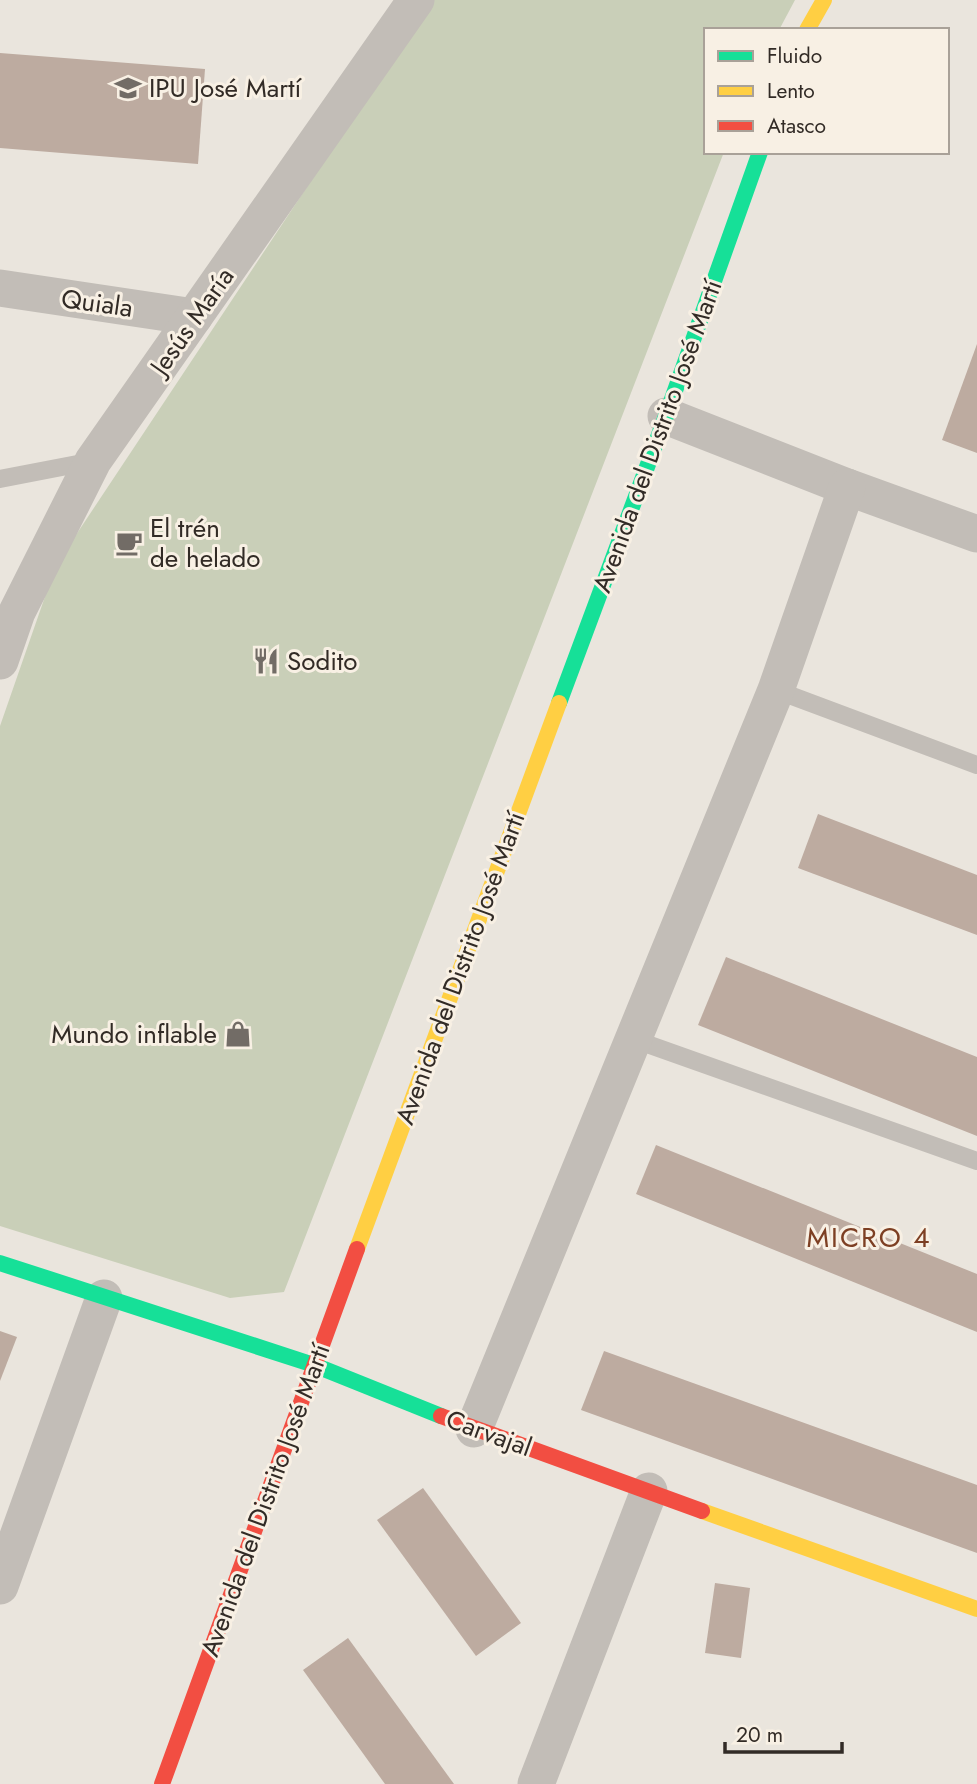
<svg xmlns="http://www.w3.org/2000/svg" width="977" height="1784" viewBox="0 0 977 1784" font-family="Jost,sans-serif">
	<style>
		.green { fill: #c9cfb8 }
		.building { fill: #bdaba0 }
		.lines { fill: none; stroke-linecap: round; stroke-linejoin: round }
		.lane { stroke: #c2bdb7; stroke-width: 18 }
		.street { stroke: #c2bdb7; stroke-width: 37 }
		.fast { stroke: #16e098; stroke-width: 16 }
		.slow { stroke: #ffcf43; stroke-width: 16 }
		.jam { stroke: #f24e42; stroke-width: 16 }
		.labels { text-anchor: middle; stroke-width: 6; stroke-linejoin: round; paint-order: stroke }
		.poi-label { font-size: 26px; fill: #322b26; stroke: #f8f0e4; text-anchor: start }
		.street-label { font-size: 26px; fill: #322b26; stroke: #f8f0e4 }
		.neighbourhood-label { font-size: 28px; letter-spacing: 2px; fill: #7d3f23; stroke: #f8f0e4 }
	</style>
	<rect width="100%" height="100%" fill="#eae5dd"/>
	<!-- green -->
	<path class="green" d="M 431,0 L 795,0 L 779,30 L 706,30 L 706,152 L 724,152 L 284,1292 L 230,1298 L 0,1226 L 0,726 L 56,565 Z"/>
	<!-- building -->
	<g class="building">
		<path d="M 0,53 L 205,69 L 198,164 L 0,148 Z"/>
		<path d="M 977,344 L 977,453 L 942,440 Z"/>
		<path d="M 818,814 L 977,875 L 977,935 L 798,868 Z"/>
		<path d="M 726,957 L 977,1057 L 977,1136 L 698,1025 Z"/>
		<path d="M 656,1145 L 977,1274 L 977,1332 L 636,1194 Z"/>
		<path d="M 0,1331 L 17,1337 L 0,1381 Z"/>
		<path d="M 604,1351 L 977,1485 L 977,1553 L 581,1410 Z"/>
		<path d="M 423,1488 L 521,1623 L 476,1656 L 377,1520 Z"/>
		<path d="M 715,1583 L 750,1588 L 741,1658 L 705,1653 Z"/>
		<path d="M 348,1638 L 454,1784 L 385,1784 L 303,1670 Z"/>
	</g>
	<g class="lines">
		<!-- lane -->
		<g class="lane">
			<path d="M 0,479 L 93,461"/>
			<path d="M 776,690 L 977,765"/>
			<path d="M 633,1039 L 977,1161"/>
		</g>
		<!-- street -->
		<g class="street">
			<path d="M 0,288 L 194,317"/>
			<path d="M 666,416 L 847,487 L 977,534"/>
			<path d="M 0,661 L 17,612 L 93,461 L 416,0"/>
			<path d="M 474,1429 L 776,690 L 847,487"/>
			<path d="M 0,1586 L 104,1298"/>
			<path d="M 536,1784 L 649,1491"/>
		</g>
		<!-- fast -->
		<g class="fast">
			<path d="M 559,703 L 666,416 L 760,152"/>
			<path d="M 0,1263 L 314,1365 L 441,1416"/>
		</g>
		<!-- slow -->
		<g class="slow">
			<path d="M 807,30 L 824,0"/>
			<path d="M 357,1249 L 559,703"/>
			<path d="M 702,1511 L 977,1609"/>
		</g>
		<!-- jam -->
		<g class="jam">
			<path d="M 441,1416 L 702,1511"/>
			<path d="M 162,1784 L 357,1249"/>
		</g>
	</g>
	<!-- icons -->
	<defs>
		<g id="school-bare" transform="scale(2.1)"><path d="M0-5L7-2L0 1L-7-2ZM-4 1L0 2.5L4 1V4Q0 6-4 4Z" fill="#726c66" stroke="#f8f0e4" stroke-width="2.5" paint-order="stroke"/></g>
		<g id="cafe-bare" transform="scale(2.1)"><path d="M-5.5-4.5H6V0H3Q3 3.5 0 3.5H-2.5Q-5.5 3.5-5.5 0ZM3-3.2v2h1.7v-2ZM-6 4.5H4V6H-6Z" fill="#726c66" stroke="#f8f0e4" stroke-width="2.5" paint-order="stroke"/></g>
		<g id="restaurant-bare" transform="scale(2.1)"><path d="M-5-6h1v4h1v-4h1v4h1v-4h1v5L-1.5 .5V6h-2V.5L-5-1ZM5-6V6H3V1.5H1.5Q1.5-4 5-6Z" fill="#726c66" stroke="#f8f0e4" stroke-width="2.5" paint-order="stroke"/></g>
		<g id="shop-bare" transform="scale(2.1)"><path d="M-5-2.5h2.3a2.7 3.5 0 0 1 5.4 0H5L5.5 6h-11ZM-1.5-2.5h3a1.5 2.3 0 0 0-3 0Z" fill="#726c66" stroke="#f8f0e4" stroke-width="2.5" paint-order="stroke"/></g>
	</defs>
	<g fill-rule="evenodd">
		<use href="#school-bare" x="128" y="88"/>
		<use href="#cafe-bare" x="129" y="543"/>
		<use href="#restaurant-bare" x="266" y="661"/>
		<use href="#shop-bare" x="238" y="1034"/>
	</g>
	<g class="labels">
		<!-- poi labels -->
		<g class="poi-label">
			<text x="149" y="97">IPU José Martí</text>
			<text x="150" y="537">El trén<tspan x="150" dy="30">de helado</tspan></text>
			<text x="287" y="670">Sodito</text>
			<text x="217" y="1043" text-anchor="end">Mundo inflable</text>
		</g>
		<!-- street labels -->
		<g class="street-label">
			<text transform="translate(97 303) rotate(8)" y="9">Quiala</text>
			<text transform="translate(192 321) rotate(-55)" y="9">Jesús María</text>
			<text transform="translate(657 436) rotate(-70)" y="9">Avenida del Distrito José Martí</text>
			<text transform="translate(460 968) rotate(-70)" y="9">Avenida del Distrito José Martí</text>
			<text transform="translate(489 1433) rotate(20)" y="9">Carvajal</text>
			<text transform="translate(265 1500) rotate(-70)" y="9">Avenida del Distrito José Martí</text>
		</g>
		<!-- neighbourhood labels -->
		<g class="neighbourhood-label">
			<text x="869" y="1247">MICRO 4</text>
		</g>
	</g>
	<!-- legend -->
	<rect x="704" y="28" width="245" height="126" fill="#f8f0e4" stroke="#a9a198" stroke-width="2"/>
	<rect x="718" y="51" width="35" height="10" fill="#16e098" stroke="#a9a198" stroke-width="2"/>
	<text x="767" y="63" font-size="21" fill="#322b26">Fluido</text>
	<rect x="718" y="86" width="35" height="10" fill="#ffcf43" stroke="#a9a198" stroke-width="2"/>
	<text x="767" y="98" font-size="21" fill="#322b26">Lento</text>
	<rect x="718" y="121" width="35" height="10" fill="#f24e42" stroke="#a9a198" stroke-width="2"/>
	<text x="767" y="133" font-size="21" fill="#322b26">Atasco</text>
	<!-- scale -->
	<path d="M725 1742v10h117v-10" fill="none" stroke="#322b26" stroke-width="3.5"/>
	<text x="736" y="1742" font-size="21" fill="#322b26" stroke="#f8f0e4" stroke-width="5" paint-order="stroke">20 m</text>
</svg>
